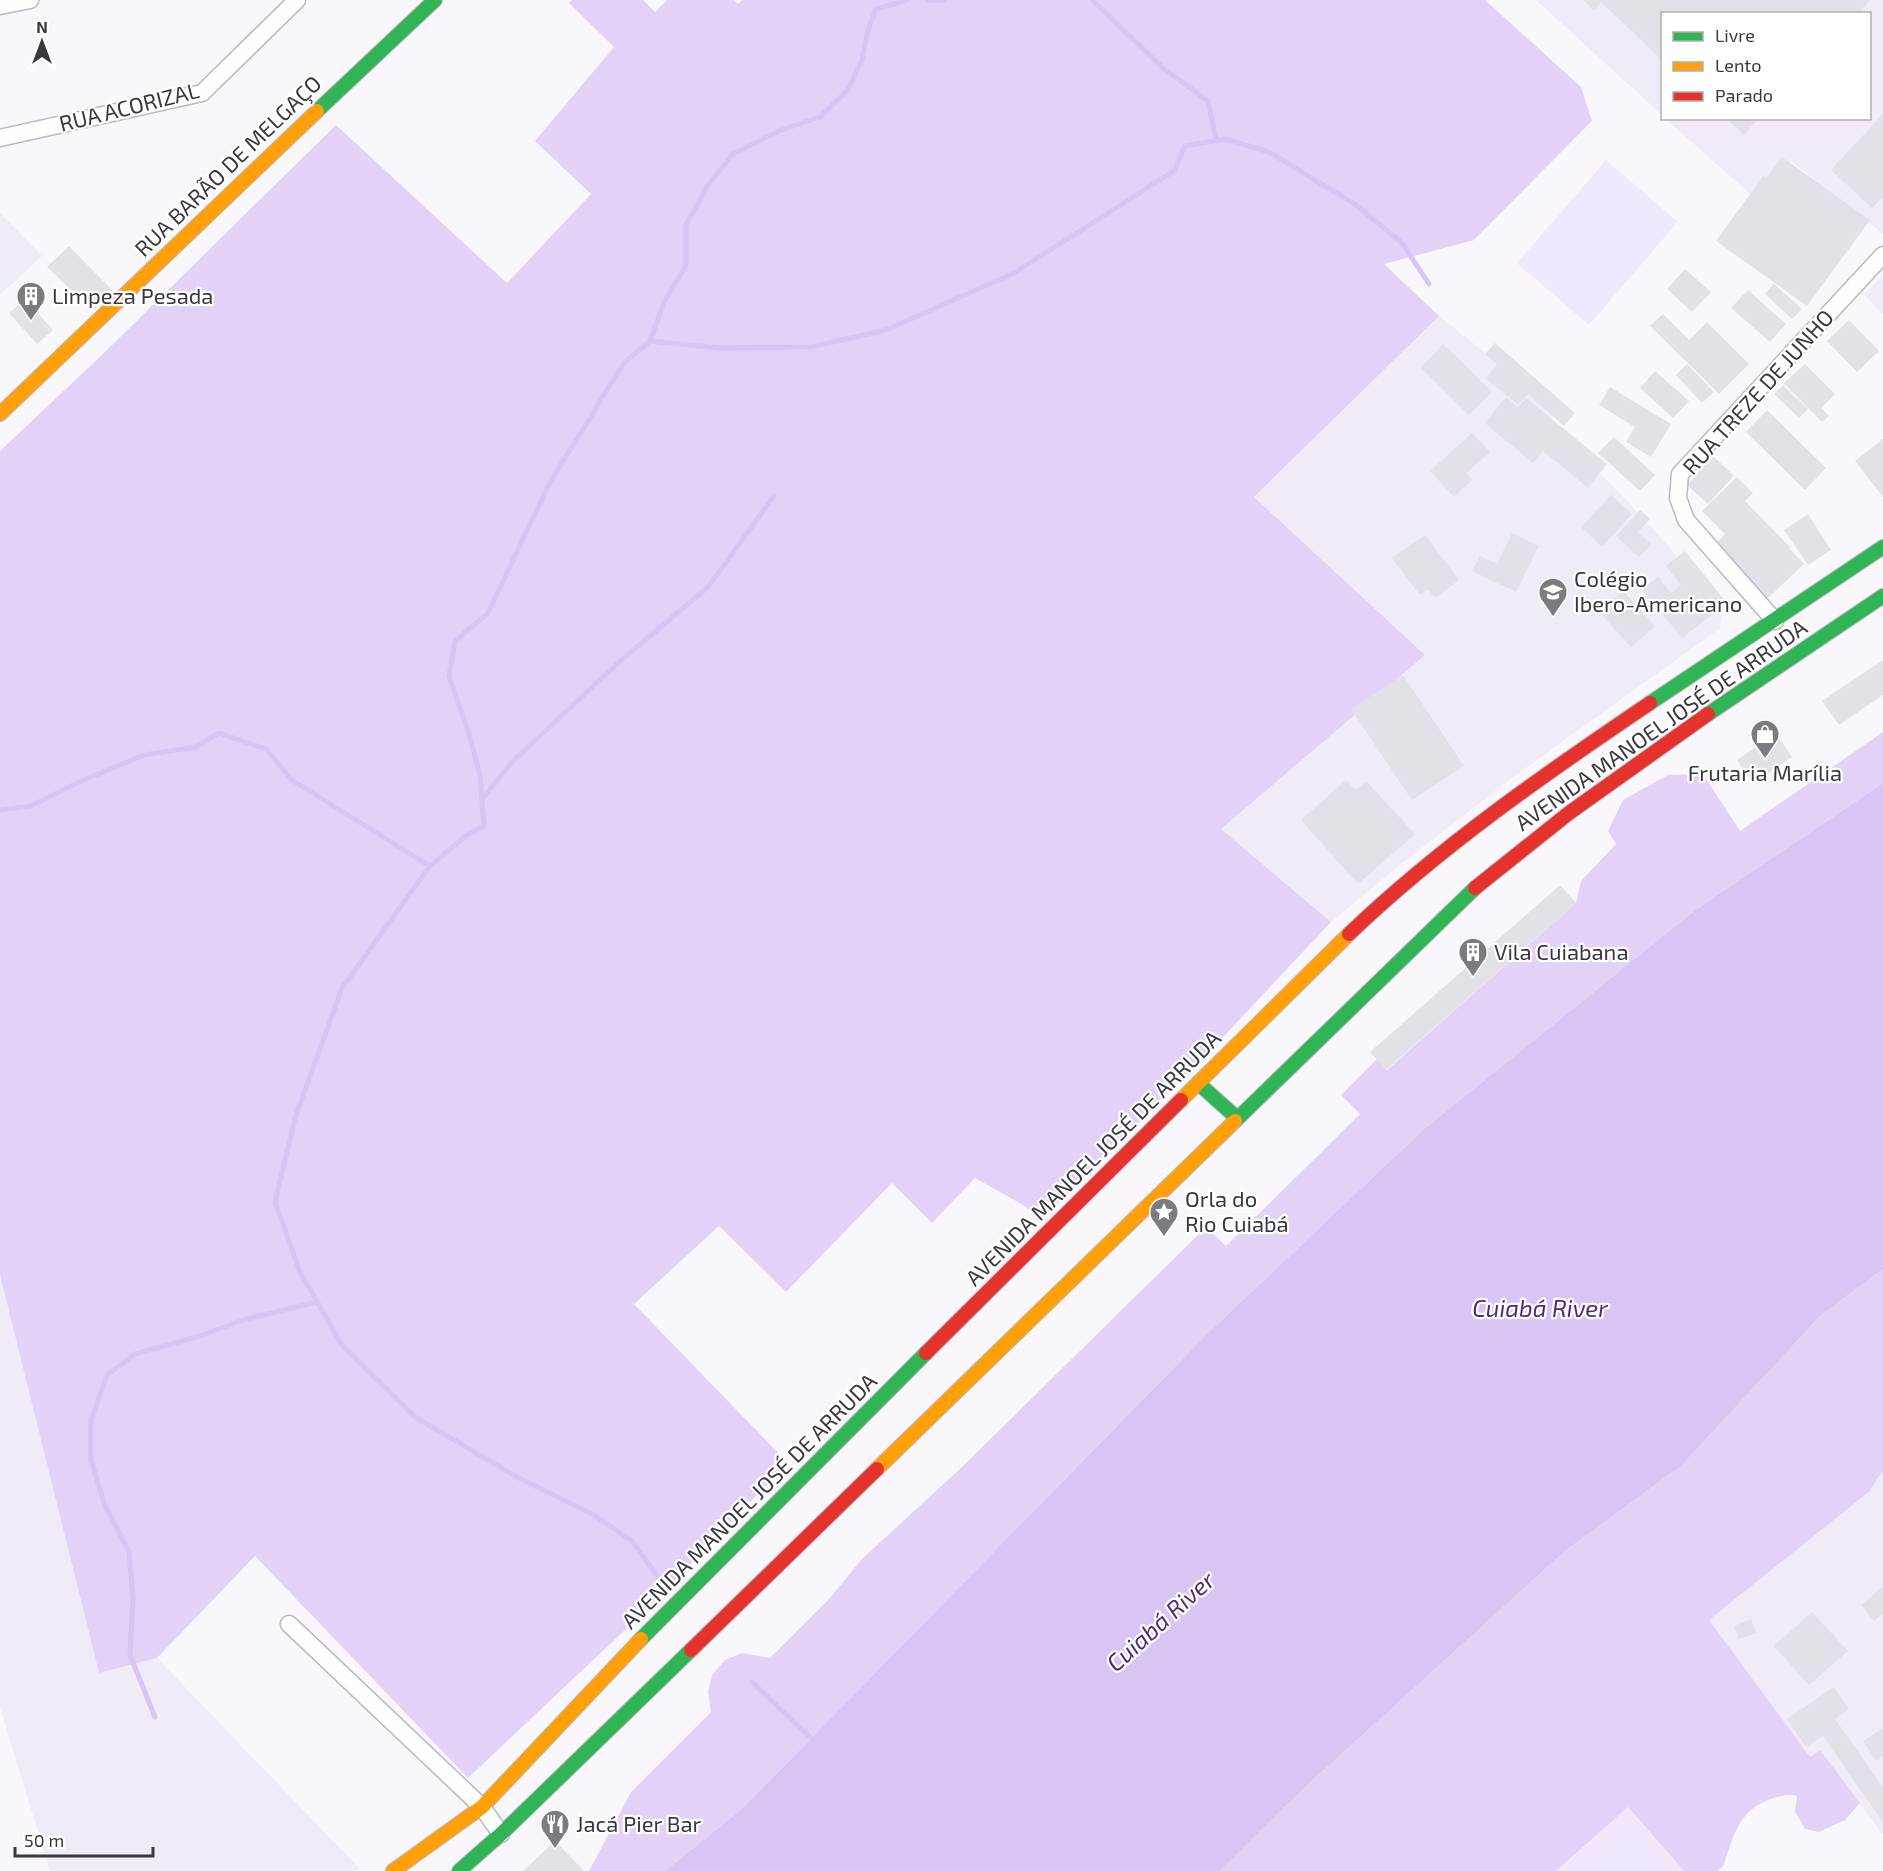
<svg xmlns="http://www.w3.org/2000/svg" width="1883" height="1871" viewBox="0 0 1883 1871" font-family="'Exo 2',sans-serif">
	<style>
		.built { fill: #f1ebf7 }
		.green { fill: #f1e8fe }
		.forest { fill: #e2d2f8 }
		.water { fill: #d9c5f3 }
		.lines { fill: none; stroke-linecap: round; stroke-linejoin: round }
		.stream { stroke: #d9c5f3; stroke-width: 5 }
		.building { fill: #e3e0e7 }
		.street-casing { stroke: #bcb9c0; stroke-width: 19 }
		.fast-casing { stroke: #bcb9c0; stroke-width: 16 }
		.slow-casing { stroke: #bcb9c0; stroke-width: 16 }
		.jam-casing { stroke: #bcb9c0; stroke-width: 16 }
		.street { stroke: #fefeff; stroke-width: 16 }
		.fast { stroke: #30b455; stroke-width: 14 }
		.slow { stroke: #ff9f0a; stroke-width: 14 }
		.jam { stroke: #e5322d; stroke-width: 14 }
		.labels { text-anchor: middle; stroke-width: 4.5; stroke-linejoin: round; paint-order: stroke }
		.street-label { font-size: 22px; fill: #3b3740; stroke: #fff }
		.poi-label { font-size: 22px; fill: #3b3740; stroke: #fff; text-anchor: start }
		.water-label { font-size: 24px; font-style: italic; fill: #502b75; stroke: #fff }
	</style>
	<rect width="100%" height="100%" fill="#f9f7fc"/>
	<!-- built -->
	<g class="built">
		<path d="M 1536,0 L 1883,0 L 1883,234 L 1791,161 L 1759,202 L 1666,119 L 1870,118 L 1870,14 L 1662,14 L 1662,115 Z"/>
		<path d="M 0,213 L 42,256 L 0,295 Z"/>
		<path d="M 1883,274 L 1883,315 L 1864,295 Z"/>
		<path d="M 1439,316 L 1560,412 L 1546,422 L 1625,498 L 1723,607 L 1720,628 L 1516,775 L 1401,864 L 1331,922 L 1221,829 L 1425,655 L 1254,497 Z"/>
		<path d="M 0,1275 L 99,1673 L 157,1658 L 359,1868 L 354,1871 L 50,1871 L 0,1708 Z"/>
		<path d="M 1883,1473 L 1883,1835 L 1820,1751 L 1810,1758 L 1709,1620 L 1870,1491 L 1878,1477 Z"/>
	</g>
	<!-- green -->
	<g class="green">
		<path d="M 1606,160 L 1678,222 L 1589,325 L 1517,263 Z"/>
		<path d="M 1628,1807 L 1684,1871 L 1556,1871 Z"/>
	</g>
	<!-- forest -->
	<g class="forest">
		<path d="M 572,0 L 643,0 L 655,12 L 667,0 L 734,0 L 738,4 L 742,0 L 1485,0 L 1581,87 L 1592,121 L 1474,240 L 1384,264 L 1439,316 L 1254,497 L 1425,655 L 1221,829 L 1331,922 L 1226,1034 L 1039,1223 L 1025,1206 L 975,1178 L 932,1223 L 892,1183 L 786,1292 L 719,1226 L 634,1304 L 788,1463 L 643,1613 L 468,1778 L 255,1556 L 157,1658 L 99,1673 L 0,1275 L 0,451 L 105,352 L 336,125 L 507,283 L 591,194 L 535,141 L 614,47 L 569,3 Z"/>
		<path d="M 1883,732 L 1883,783 L 1694,911 L 1424,1129 L 1208,1333 L 743,1808 L 665,1871 L 589,1871 L 631,1792 L 711,1712 L 708,1692 L 712,1675 L 725,1660 L 742,1653 L 770,1658 L 829,1599 L 862,1559 L 963,1466 L 1206,1227 L 1226,1246 L 1360,1114 L 1341,1095 L 1377,1059 L 1387,1070 L 1576,903 L 1581,881 L 1616,844 L 1608,831 L 1623,800 L 1668,775 L 1703,774 L 1740,831 Z"/>
		<path d="M 1883,1269 L 1883,1473 L 1878,1477 L 1870,1491 L 1709,1620 L 1810,1757 L 1820,1750 L 1860,1803 L 1845,1820 L 1819,1832 L 1805,1829 L 1795,1811 L 1797,1796 C 1788,1794 1783,1795 1774,1798 C 1738,1809 1734,1835 1723,1867 L 1717,1871 L 1684,1871 L 1628,1807 L 1556,1871 L 1220,1871 L 1303,1789 L 1565,1551 L 1681,1466 L 1821,1315 Z"/>
	</g>
	<!-- water -->
	<path class="water" d="M 1883,783 L 1883,1269 L 1821,1315 L 1681,1466 L 1565,1551 L 1303,1789 L 1220,1871 L 665,1871 L 743,1808 L 1208,1333 L 1424,1129 L 1694,911 Z"/>
	<g class="lines">
		<!-- stream -->
		<g class="stream">
			<path d="M 928,0 L 945,1"/>
			<path d="M 1092,0 L 1163,68 L 1208,101 L 1216,140"/>
			<path d="M 650,341 L 664,302 L 686,265 L 686,225 L 708,185 L 733,154 L 779,131 L 820,117 L 848,90 L 862,60 L 868,30 L 876,9 L 907,0"/>
			<path d="M 482,799 L 513,761 L 618,663 L 708,587 L 774,496"/>
			<path d="M 0,810 L 31,806 L 79,782 L 144,755 L 196,747 L 219,733 L 266,749 L 293,781 L 430,866"/>
			<path d="M 667,1589 L 631,1540 L 594,1515 L 517,1477 L 415,1417 L 342,1345 L 300,1272 L 275,1202 L 295,1118 L 342,988 L 430,866 L 466,836 L 484,826 L 480,775 L 469,734 L 449,676 L 455,641 L 488,613 L 550,482 L 624,363 L 650,341 L 720,348 L 811,347 L 886,330 L 1014,273 L 1174,171 L 1185,146 L 1225,139 L 1269,152 L 1356,205 L 1402,243 L 1429,284"/>
			<path d="M 752,1682 L 816,1743"/>
			<path d="M 155,1717 L 130,1655 L 133,1598 L 129,1552 L 104,1503 L 91,1460 L 91,1421 L 107,1375 L 135,1354 L 200,1336 L 246,1319 L 317,1302"/>
		</g>
	</g>
	<!-- building -->
	<g class="building">
		<path d="M 1583,0 L 1870,0 L 1858,14 L 1662,14 L 1662,60 L 1601,2 L 1594,10 Z"/>
		<path d="M 1883,114 L 1883,197 L 1872,208 L 1831,170 Z"/>
		<path d="M 1726,118 L 1759,118 L 1744,135 Z"/>
		<path d="M 1782,157 L 1870,220 L 1807,306 L 1716,241 L 1763,176 L 1766,178 Z"/>
		<path d="M 69,246 L 112,290 L 93,311 L 47,267 Z"/>
		<path d="M 1685,269 L 1711,292 L 1692,312 L 1667,289 Z"/>
		<path d="M 1774,284 L 1802,309 L 1792,319 L 1765,294 Z"/>
		<path d="M 1748,290 L 1786,324 L 1770,342 L 1731,308 Z"/>
		<path d="M 25,299 L 53,330 L 37,344 L 9,313 Z"/>
		<path d="M 1663,314 L 1689,340 L 1707,322 L 1749,364 L 1719,394 L 1650,326 Z"/>
		<path d="M 1849,320 L 1879,351 L 1857,372 L 1827,341 Z"/>
		<path d="M 1495,343 L 1575,413 L 1564,426 L 1528,394 L 1518,405 L 1485,378 L 1497,364 L 1485,354 Z"/>
		<path d="M 1443,344 L 1492,392 L 1469,415 L 1421,368 Z"/>
		<path d="M 1687,364 L 1714,392 L 1702,403 L 1676,375 Z"/>
		<path d="M 1805,364 L 1835,394 L 1821,408 L 1829,416 L 1822,422 L 1784,383 Z"/>
		<path d="M 1655,371 L 1689,401 L 1673,418 L 1640,388 Z"/>
		<path d="M 1783,385 L 1808,409 L 1799,418 L 1774,394 Z"/>
		<path d="M 1610,387 L 1671,424 L 1651,457 L 1626,442 L 1635,427 L 1599,405 Z"/>
		<path d="M 1506,397 L 1518,407 L 1526,398 L 1607,464 L 1588,488 L 1543,451 L 1533,463 L 1485,423 Z"/>
		<path d="M 1767,410 L 1826,468 L 1805,490 L 1746,432 Z"/>
		<path d="M 1472,433 L 1490,452 L 1466,473 L 1472,480 L 1454,497 L 1430,471 Z"/>
		<path d="M 1614,437 L 1655,475 L 1640,491 L 1598,453 Z"/>
		<path d="M 1883,439 L 1883,497 L 1855,461 Z"/>
		<path d="M 1713,456 L 1734,476 L 1708,504 L 1687,485 Z"/>
		<path d="M 1737,477 L 1753,493 L 1745,501 L 1790,547 L 1789,548 L 1804,564 L 1767,599 L 1714,546 L 1725,534 L 1702,511 Z"/>
		<path d="M 1611,495 L 1632,514 L 1602,547 L 1581,527 Z"/>
		<path d="M 1640,510 L 1650,519 L 1638,532 L 1651,544 L 1639,557 L 1616,536 Z"/>
		<path d="M 1808,514 L 1831,550 L 1808,565 L 1784,530 Z"/>
		<path d="M 1512,533 L 1539,546 L 1516,592 L 1472,571 L 1480,556 L 1497,564 Z"/>
		<path d="M 1425,535 L 1459,580 L 1435,598 L 1428,589 L 1420,595 L 1392,558 Z"/>
		<path d="M 1685,551 L 1727,603 L 1682,638 L 1642,589 L 1658,577 L 1671,593 L 1681,585 L 1666,566 Z"/>
		<path d="M 1623,591 L 1655,626 L 1631,647 L 1599,612 Z"/>
		<path d="M 1883,660 L 1883,695 L 1839,725 L 1822,701 Z"/>
		<path d="M 1403,675 L 1464,766 L 1412,800 L 1351,709 Z"/>
		<path d="M 1776,733 L 1792,757 L 1753,784 L 1737,760 Z"/>
		<path d="M 1346,780 L 1356,790 L 1366,781 L 1415,834 L 1358,884 L 1301,820 Z"/>
		<path d="M 1560,885 L 1576,903 L 1386,1070 L 1370,1052 Z"/>
		<path d="M 1883,1587 L 1883,1614 L 1874,1621 L 1861,1605 Z"/>
		<path d="M 1812,1612 L 1848,1651 L 1809,1685 L 1774,1646 Z"/>
		<path d="M 1751,1619 L 1756,1633 L 1739,1639 L 1734,1626 Z"/>
		<path d="M 1834,1687 L 1849,1709 L 1835,1719 L 1883,1787 L 1883,1822 L 1823,1736 L 1806,1747 L 1787,1719 Z"/>
		<path d="M 1883,1728 L 1883,1756 L 1876,1761 L 1863,1741 Z"/>
		<path d="M 555,1841 L 584,1871 L 523,1871 Z"/>
	</g>
	<g class="lines">
		<!-- street casing -->
		<g class="street-casing">
			<g id="street">
				<path d="M 0,6 L 30,0"/>
				<path d="M 0,138 L 202,93 L 297,0"/>
				<path d="M 1775,621 L 1686,520 L 1678,498 L 1680,474 L 1883,255"/>
				<path d="M 289,1624 L 482,1807 L 501,1834"/>
			</g>
		</g>
		<!-- fast casing -->
		<g class="fast-casing">
			<g id="fast">
				<path d="M 317,111 L 435,0"/>
				<path d="M 1650,703 L 1883,547"/>
				<path d="M 1708,714 L 1883,596"/>
				<path d="M 1198,1083 L 1237,1118"/>
				<path d="M 1235,1121 L 1475,888"/>
				<path d="M 641,1639 L 926,1353"/>
				<path d="M 459,1871 L 501,1834 L 691,1650"/>
			</g>
		</g>
		<!-- slow casing -->
		<g class="slow-casing">
			<g id="slow">
				<path d="M 0,414 L 317,111"/>
				<path d="M 1181,1100 L 1349,934"/>
				<path d="M 877,1469 L 1235,1121"/>
				<path d="M 393,1871 L 482,1807 L 641,1639"/>
			</g>
		</g>
		<!-- jam casing -->
		<g class="jam-casing">
			<g id="jam">
				<path d="M 1475,888 L 1569,813 L 1708,714"/>
				<path d="M 1349,934 C 1441,846 1545,774 1650,703"/>
				<path d="M 926,1353 L 1181,1100"/>
				<path d="M 691,1650 L 877,1469"/>
			</g>
		</g>
		<!-- street -->
		<use href="#street" class="street"/>
		<!-- fast -->
		<use href="#fast" class="fast"/>
		<!-- slow -->
		<use href="#slow" class="slow"/>
		<!-- jam -->
		<use href="#jam" class="jam"/>
	</g>
	<!-- icons -->
	<defs>
		<g id="building-pin" transform="scale(1.5)"><path d="M0 17L-7.5 6A9.5 9.5 0 1 1 7.5 6Z" fill="#7e7a82" stroke="#fff"/><path d="M-4-6H4V6H1V3H-1V6H-4ZM-2.5-4.3h1.7v1.8h-1.7ZM.8-4.3h1.7v1.8H.8ZM-2.5-1h1.7V.8h-1.7ZM.8-1h1.7V.8H.8Z" fill="#fff"/></g>
		<g id="school-pin" transform="scale(1.5)"><path d="M0 17L-7.5 6A9.5 9.5 0 1 1 7.5 6Z" fill="#7e7a82" stroke="#fff"/><path d="M0-5L7-2L0 1L-7-2ZM-4 1L0 2.5L4 1V4Q0 6-4 4Z" fill="#fff"/></g>
		<g id="shop-pin" transform="scale(1.5)"><path d="M0 17L-7.5 6A9.5 9.5 0 1 1 7.5 6Z" fill="#7e7a82" stroke="#fff"/><path d="M-5-2.5h2.3a2.7 3.5 0 0 1 5.4 0H5L5.5 6h-11ZM-1.5-2.5h3a1.5 2.3 0 0 0-3 0Z" fill="#fff"/></g>
		<g id="sight-pin" transform="scale(1.5)"><path d="M0 17L-7.5 6A9.5 9.5 0 1 1 7.5 6Z" fill="#7e7a82" stroke="#fff"/><path d="M0-6L1.8-2.2L6-1.7L2.9 1.2L3.7 5.4L0 3.3L-3.7 5.4L-2.9 1.2L-6-1.7L-1.8-2.2Z" fill="#fff"/></g>
		<g id="restaurant-pin" transform="scale(1.5)"><path d="M0 17L-7.5 6A9.5 9.5 0 1 1 7.5 6Z" fill="#7e7a82" stroke="#fff"/><path d="M-5-6h1v4h1v-4h1v4h1v-4h1v5L-1.5 .5V6h-2V.5L-5-1ZM5-6V6H3V1.5H1.5Q1.5-4 5-6Z" fill="#fff"/></g>
	</defs>
	<g fill-rule="evenodd">
		<use href="#building-pin" x="31" y="296"/>
		<use href="#school-pin" x="1553" y="592"/>
		<use href="#shop-pin" x="1765" y="734"/>
		<use href="#building-pin" x="1473" y="952"/>
		<use href="#sight-pin" x="1164" y="1212"/>
		<use href="#restaurant-pin" x="555" y="1824"/>
	</g>
	<g class="labels">
		<!-- street labels -->
		<g class="street-label">
			<text transform="translate(129 107) rotate(-14)" y="8">RUA ACORIZAL</text>
			<text transform="translate(228 166) rotate(-44)" y="8">RUA BARÃO DE MELGAÇO</text>
			<text transform="translate(1758 392) rotate(-48)" y="8">RUA TREZE DE JUNHO</text>
			<text transform="translate(1661 725) rotate(-35)" y="8">AVENIDA MANOEL JOSÉ DE ARRUDA</text>
			<text transform="translate(1093 1158) rotate(-45)" y="8">AVENIDA MANOEL JOSÉ DE ARRUDA</text>
			<text transform="translate(749 1501) rotate(-45)" y="8">AVENIDA MANOEL JOSÉ DE ARRUDA</text>
		</g>
		<!-- poi labels -->
		<g class="poi-label">
			<text x="52" y="304">Limpeza Pesada</text>
			<text x="1574" y="587">Colégio<tspan x="1574" dy="25">Ibero-Americano</tspan></text>
			<text x="1765" y="781" text-anchor="middle">Frutaria Marília</text>
			<text x="1494" y="960">Vila Cuiabana</text>
			<text x="1185" y="1207">Orla do<tspan x="1185" dy="25">Rio Cuiabá</tspan></text>
			<text x="576" y="1832">Jacá Pier Bar</text>
		</g>
		<!-- water labels -->
		<g class="water-label">
			<text x="1540" y="1317">Cuiabá River</text>
			<text transform="translate(1161 1622) rotate(-42)" y="8">Cuiabá River</text>
		</g>
	</g>
	<!-- legend -->
	<rect x="1661" y="12" width="210" height="108" fill="#ffffff" stroke="#b1afb3" stroke-width="1.5"/>
	<rect x="1673" y="32" width="30" height="9" fill="#30b455" stroke="#b1afb3" stroke-width="1.5"/>
	<text x="1715" y="42" font-size="18" fill="#3b3740">Livre</text>
	<rect x="1673" y="62" width="30" height="9" fill="#ff9f0a" stroke="#b1afb3" stroke-width="1.5"/>
	<text x="1715" y="72" font-size="18" fill="#3b3740">Lento</text>
	<rect x="1673" y="92" width="30" height="9" fill="#e5322d" stroke="#b1afb3" stroke-width="1.5"/>
	<text x="1715" y="102" font-size="18" fill="#3b3740">Parado</text>
	<!-- north arrow -->
	<g transform="translate(42 42)" stroke="#ffffff" stroke-width="4.5" paint-order="stroke">
	<path d="M0-4.5L10 22L0 15L-10 22Z" fill="#3b3740"/>
	<text y="-9" font-size="16" font-weight="bold" text-anchor="middle" fill="#3b3740">N</text>
	</g>
	<!-- scale -->
	<path d="M15 1847v9h138v-9" fill="none" stroke="#3b3740" stroke-width="3"/>
	<text x="24" y="1847" font-size="18" fill="#3b3740" stroke="#ffffff" stroke-width="4.5" paint-order="stroke">50 m</text>
</svg>
